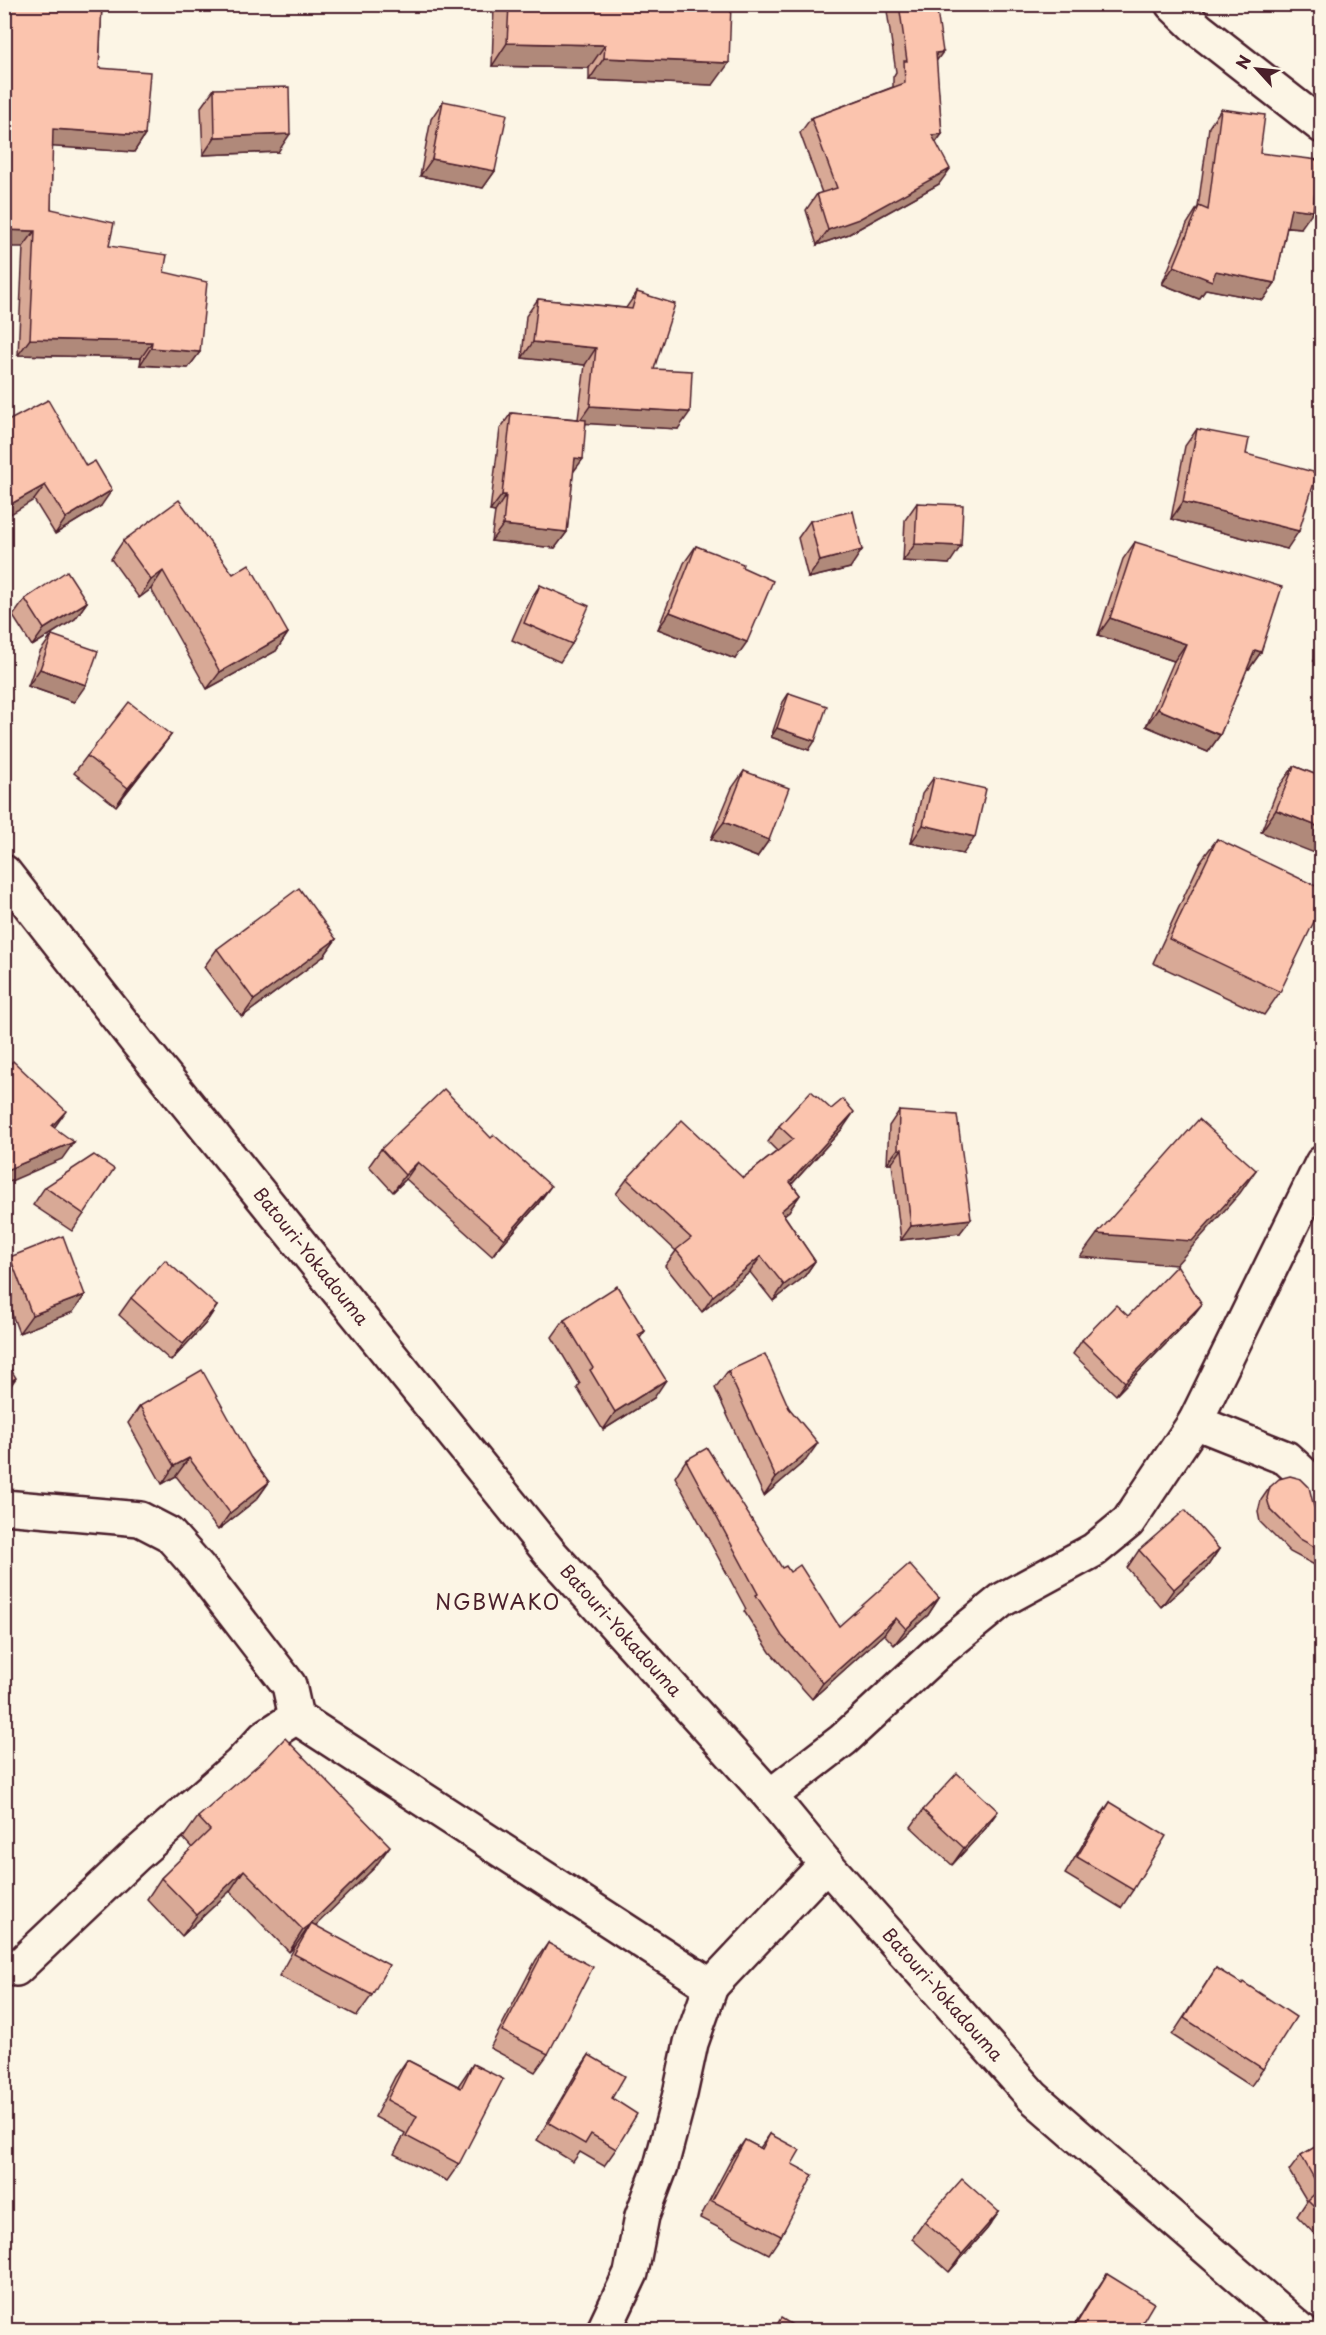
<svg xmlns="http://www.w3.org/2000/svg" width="1326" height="2335" viewBox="0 0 1326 2335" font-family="'Playpen Sans',sans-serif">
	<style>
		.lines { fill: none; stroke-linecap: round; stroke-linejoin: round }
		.minor-casing { stroke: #4a1f2b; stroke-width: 38 }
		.trunk-casing { stroke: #4a1f2b; stroke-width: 38 }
		.minor { stroke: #fcf5e5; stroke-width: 33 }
		.trunk { stroke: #fcf5e5; stroke-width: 33 }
		.wall { fill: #d8a996; stroke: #4a1f2b; stroke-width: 1.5 }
		.shaded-wall { fill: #b0897a; stroke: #4a1f2b; stroke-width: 1.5 }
		.building { fill: #fbc4ae; stroke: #4a1f2b; stroke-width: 1.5 }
		.labels { text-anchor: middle; stroke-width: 6; stroke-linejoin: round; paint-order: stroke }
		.street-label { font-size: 18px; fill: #4a1f2b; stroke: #fcf5e5 }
		.quarter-label { font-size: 21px; letter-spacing: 1.5px; fill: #4a1f2b; stroke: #fcf5e5 }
	</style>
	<rect width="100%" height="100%" fill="#fcf5e5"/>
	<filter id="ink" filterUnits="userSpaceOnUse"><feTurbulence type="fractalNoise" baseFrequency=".0167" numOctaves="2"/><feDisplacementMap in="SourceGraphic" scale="12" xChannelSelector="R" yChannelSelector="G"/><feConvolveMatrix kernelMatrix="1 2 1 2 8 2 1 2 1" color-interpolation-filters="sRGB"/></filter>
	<g filter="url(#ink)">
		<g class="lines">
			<!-- minor casing -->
			<g class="minor-casing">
				<g id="minor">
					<path d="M 1172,4 L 1198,29 L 1322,126"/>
					<path d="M 1195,1422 L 1286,1458 L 1322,1491"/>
					<path d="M 4,1507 L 140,1519 L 169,1534 L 199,1568 L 289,1685 L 296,1717 L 265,1737 L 240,1764 L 136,1855 L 16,1969"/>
					<path d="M 296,1717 L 711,1986 L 826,1864"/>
					<path d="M 770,1796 L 843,1740 L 938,1652 L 1002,1600 L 1094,1550 L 1128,1522 L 1195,1422 L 1322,1163"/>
					<path d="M 604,2330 L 631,2273 L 642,2216 L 661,2166 L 680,2094 L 691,2043 L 711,1986"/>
				</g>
			</g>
			<!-- trunk casing -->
			<g class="trunk-casing">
				<g id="trunk">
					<path id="s1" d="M 4,872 L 138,1043 L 550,1553 L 770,1796 L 826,1864 L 1033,2097 L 1301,2330"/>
				</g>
			</g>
			<!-- minor -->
			<use href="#minor" class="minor"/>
			<!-- trunk -->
			<use href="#trunk" class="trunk"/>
		</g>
		<!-- wall -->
		<g class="wall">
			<path d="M 32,4 L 102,4 L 99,68 L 145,135 L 134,152 L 52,146 L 51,209 L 109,246 L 164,272 L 200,352 L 188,368 L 140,365 L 141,358 L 18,355 L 23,247 Z"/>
			<path d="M 494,4 L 731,4 L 713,85 L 589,80 L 589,68 L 492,66 Z"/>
			<path d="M 886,4 L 936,4 L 936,61 L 942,134 L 936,142 L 939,184 L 849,234 L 817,245 L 806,210 L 817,194 L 822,193 L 800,133 L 811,118 L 893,87 L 893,77 L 896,72 Z"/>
			<path d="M 214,89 L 278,152 L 203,155 L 201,107 Z"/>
			<path d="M 443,101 L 495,171 L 483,188 L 420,176 L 431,119 Z"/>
			<path d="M 1221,109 L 1301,228 L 1287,227 L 1275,283 L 1263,300 L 1206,289 L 1199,299 L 1162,284 L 1187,224 L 1198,207 L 1209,127 Z"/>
			<path d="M 637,292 L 654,369 L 678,429 L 586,423 L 573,472 L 567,532 L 555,548 L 491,541 L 495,512 L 490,511 L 500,429 L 511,413 L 578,419 L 585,365 L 522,358 L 526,316 L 538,299 L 626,308 Z"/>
			<path d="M 4,423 L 101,506 L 55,534 L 34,500 Z"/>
			<path d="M 1197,429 L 1246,454 L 1287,549 L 1171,519 L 1185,446 Z"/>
			<path d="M 917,503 L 949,564 L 903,561 L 905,520 Z"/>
			<path d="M 810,521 L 850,568 L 808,578 L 798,538 Z"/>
			<path d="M 123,541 L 288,633 L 276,651 L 207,689 L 151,589 L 139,598 L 111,559 Z"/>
			<path d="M 1135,542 L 1261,652 L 1249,669 L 1247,669 L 1220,735 L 1208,752 L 1146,726 L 1174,661 L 1098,635 L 1123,559 Z"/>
			<path d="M 696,546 L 742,567 L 735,659 L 658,629 L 684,563 Z"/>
			<path d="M 540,585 L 572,644 L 560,662 L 512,640 L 528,603 Z"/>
			<path d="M 25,599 L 87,602 L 75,619 L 32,646 L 13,616 Z"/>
			<path d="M 1322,634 L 1322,663 L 1314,661 Z"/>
			<path d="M 52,635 L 74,702 L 28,686 L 40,652 Z"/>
			<path d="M 789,693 L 809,750 L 771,737 L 783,702 Z"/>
			<path d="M 171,735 L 158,752 L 116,806 L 74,773 L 87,756 Z"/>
			<path d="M 1294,766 L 1322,777 L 1261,832 L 1278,788 Z"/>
			<path d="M 744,771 L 769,840 L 757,857 L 711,839 L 732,788 Z"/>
			<path d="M 934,777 L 963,854 L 911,843 L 922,794 Z"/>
			<path d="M 1217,839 L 1280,992 L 1264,1015 L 1153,963 L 1200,862 Z"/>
			<path d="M 336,939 L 324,956 L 242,1017 L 204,967 L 217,949 Z"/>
			<path d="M 899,1111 L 960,1233 L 901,1240 L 892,1163 L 887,1163 L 889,1126 Z"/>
			<path d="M 779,1126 L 843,1128 L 792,1184 L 800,1195 L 789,1211 L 784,1215 L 815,1261 L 804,1277 L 773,1301 L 750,1272 L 702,1312 L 665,1266 L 676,1251 L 616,1194 L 627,1179 L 743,1178 L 777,1151 L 768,1142 Z"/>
			<path d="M 381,1149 L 538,1204 L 492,1256 L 406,1179 L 393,1192 L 369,1166 Z"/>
			<path d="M 45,1187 L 84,1214 L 72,1231 L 33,1205 Z"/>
			<path d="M 10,1257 L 73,1312 L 19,1333 L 4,1293 L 4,1264 Z"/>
			<path d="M 131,1298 L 217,1306 L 205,1324 L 171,1361 L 119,1315 Z"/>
			<path d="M 1128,1316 L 1192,1317 L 1116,1395 L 1073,1354 L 1082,1340 Z"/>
			<path d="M 564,1320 L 645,1331 L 640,1338 L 654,1398 L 603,1430 L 577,1388 L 580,1384 L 552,1337 Z"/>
			<path d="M 728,1371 L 806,1460 L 764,1496 L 715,1388 Z"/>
			<path d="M 140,1406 L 251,1458 L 269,1482 L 257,1499 L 218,1530 L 176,1476 L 162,1484 L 128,1423 Z"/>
			<path d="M 686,1460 L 782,1568 L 790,1572 L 839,1626 L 939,1598 L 928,1615 L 894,1645 L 884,1634 L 812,1699 L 770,1652 L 744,1611 L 746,1609 L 675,1477 Z"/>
			<path d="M 1270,1487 L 1322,1511 L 1322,1569 L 1290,1552 L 1260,1522 L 1258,1512 L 1261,1500 Z"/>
			<path d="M 1219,1549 L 1207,1567 L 1161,1607 L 1127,1568 L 1139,1550 Z"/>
			<path d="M 1110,1802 L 1133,1890 L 1121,1908 L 1065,1874 L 1098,1819 Z"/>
			<path d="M 923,1810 L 986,1828 L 952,1865 L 911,1827 Z"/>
			<path d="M 198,1817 L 375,1867 L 315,1925 L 372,1995 L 357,2016 L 279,1976 L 296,1945 L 289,1952 L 230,1891 L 182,1936 L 147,1899 L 161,1878 L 192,1848 L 183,1838 Z"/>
			<path d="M 548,1943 L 548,2054 L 535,2072 L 490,2048 L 536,1960 Z"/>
			<path d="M 1216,1968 L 1263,2069 L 1251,2086 L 1172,2035 Z"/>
			<path d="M 589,2055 L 612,2098 L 616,2149 L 604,2166 L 580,2152 L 573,2162 L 537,2140 L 577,2072 Z"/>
			<path d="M 407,2060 L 458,2086 L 473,2064 L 459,2164 L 447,2181 L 394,2154 L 405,2133 L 375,2117 L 395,2077 Z"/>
			<path d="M 770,2134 L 781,2236 L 769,2254 L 700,2218 L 732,2158 L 745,2140 L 760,2148 Z"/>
			<path d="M 1322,2143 L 1322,2242 L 1297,2216 L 1307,2201 L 1289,2171 L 1301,2155 Z"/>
			<path d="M 999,2212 L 987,2229 L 949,2272 L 912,2239 L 924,2222 Z"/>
			<path d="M 1107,2274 L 1142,2323 L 1152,2331 L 1071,2331 L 1095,2292 Z"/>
		</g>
		<!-- shaded-wall -->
		<g class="shaded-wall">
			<path d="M 507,43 L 605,45 L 589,68 L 492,66 Z"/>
			<path d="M 943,52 L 932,67 L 936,53 Z"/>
			<path d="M 604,58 L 729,63 L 713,85 L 589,80 Z"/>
			<path d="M 53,129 L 145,135 L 134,152 L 41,146 Z"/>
			<path d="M 290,134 L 278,152 L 203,155 L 215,137 Z"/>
			<path d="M 942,134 L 931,149 L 932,135 Z"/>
			<path d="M 432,159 L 495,171 L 483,188 L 420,176 Z"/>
			<path d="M 950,169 L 939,184 L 849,234 L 817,245 L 828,230 Z"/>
			<path d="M 1291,208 L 1313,211 L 1301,228 L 1279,226 Z"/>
			<path d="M 4,230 L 35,231 L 23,247 L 4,247 Z"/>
			<path d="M 1174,266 L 1216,271 L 1275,283 L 1263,300 L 1206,289 L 1199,299 L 1162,284 Z"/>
			<path d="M 30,339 L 152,342 L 141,358 L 18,355 Z"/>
			<path d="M 533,342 L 596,348 L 585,365 L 522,358 Z"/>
			<path d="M 151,348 L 200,352 L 188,368 L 140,365 Z"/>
			<path d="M 590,406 L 690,412 L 678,429 L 578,423 Z"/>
			<path d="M 575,458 L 583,459 L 571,475 Z"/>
			<path d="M 45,485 L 34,500 L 4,518 L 4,508 Z"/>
			<path d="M 112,490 L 101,506 L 55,534 L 66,518 Z"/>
			<path d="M 502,495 L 506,495 L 495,512 L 490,511 Z"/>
			<path d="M 1183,502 L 1299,531 L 1287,549 L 1171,519 Z"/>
			<path d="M 503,525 L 567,532 L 555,548 L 491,541 Z"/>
			<path d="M 915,544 L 961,546 L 949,564 L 903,561 Z"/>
			<path d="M 862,550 L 850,568 L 808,578 L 820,561 Z"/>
			<path d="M 163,571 L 151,589 L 139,598 L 151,580 Z"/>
			<path d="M 87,602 L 75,619 L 32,646 L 44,629 Z"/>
			<path d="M 670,612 L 747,642 L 735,659 L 658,629 Z"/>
			<path d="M 1110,618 L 1186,644 L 1174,661 L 1098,635 Z"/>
			<path d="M 288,633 L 276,651 L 207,689 L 220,672 Z"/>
			<path d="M 1255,650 L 1261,652 L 1249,669 L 1243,667 Z"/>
			<path d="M 1322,650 L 1322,663 L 1314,661 Z"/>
			<path d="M 40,669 L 86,685 L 74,702 L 28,686 Z"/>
			<path d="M 1158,709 L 1220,735 L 1208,752 L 1146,726 Z"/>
			<path d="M 777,728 L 815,741 L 809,750 L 771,737 Z"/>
			<path d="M 171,735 L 158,752 L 116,806 L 128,788 Z"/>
			<path d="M 1276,810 L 1322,828 L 1322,856 L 1261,832 Z"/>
			<path d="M 724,822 L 769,840 L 757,857 L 711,839 Z"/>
			<path d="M 923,825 L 975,837 L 963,854 L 911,843 Z"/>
			<path d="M 336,939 L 324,956 L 242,1017 L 254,1000 Z"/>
			<path d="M 66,1111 L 54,1128 L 52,1126 Z"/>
			<path d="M 854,1112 L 843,1128 L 779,1198 L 790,1182 Z"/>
			<path d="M 74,1142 L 62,1159 L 4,1184 L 4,1171 Z"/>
			<path d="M 898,1149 L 902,1149 L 892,1163 L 887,1163 Z"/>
			<path d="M 418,1162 L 406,1179 L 393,1192 L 405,1175 Z"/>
			<path d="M 1256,1170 L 1240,1193 L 1176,1265 L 1080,1257 L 1097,1234 Z"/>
			<path d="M 551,1186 L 538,1204 L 492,1256 L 504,1239 Z"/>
			<path d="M 800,1195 L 789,1211 L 770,1226 L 781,1211 Z"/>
			<path d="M 971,1219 L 960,1233 L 901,1240 L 911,1226 Z"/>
			<path d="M 761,1256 L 750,1272 L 702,1312 L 713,1296 Z"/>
			<path d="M 815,1261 L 804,1277 L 773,1301 L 784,1285 Z"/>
			<path d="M 85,1295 L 73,1312 L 19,1333 L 32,1315 Z"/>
			<path d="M 1202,1304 L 1192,1317 L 1116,1395 L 1125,1382 Z"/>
			<path d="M 217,1306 L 205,1324 L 171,1361 L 183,1344 Z"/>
			<path d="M 16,1378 L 5,1394 L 4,1394 L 4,1385 Z"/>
			<path d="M 666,1380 L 654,1398 L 603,1430 L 615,1412 Z"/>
			<path d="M 818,1443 L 806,1460 L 764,1496 L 776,1478 Z"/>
			<path d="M 189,1458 L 176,1476 L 162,1484 L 174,1466 Z"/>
			<path d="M 269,1482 L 257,1499 L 218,1530 L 230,1513 Z"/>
			<path d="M 1219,1549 L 1207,1567 L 1161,1607 L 1174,1589 Z"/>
			<path d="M 939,1598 L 928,1615 L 894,1645 L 906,1629 Z"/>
			<path d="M 896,1618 L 884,1634 L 812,1699 L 823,1683 Z"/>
			<path d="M 998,1811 L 986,1828 L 952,1865 L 964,1848 Z"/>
			<path d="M 390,1846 L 375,1867 L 303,1938 L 311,1923 Z"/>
			<path d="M 244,1870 L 230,1891 L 182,1936 L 197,1915 Z"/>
			<path d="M 311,1924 L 296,1945 L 289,1952 L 303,1930 Z"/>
			<path d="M 999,2212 L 987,2229 L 949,2272 L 962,2254 Z"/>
		</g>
		<!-- building -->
		<g class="building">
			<path d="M 43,4 L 102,4 L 99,68 L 150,72 L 145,135 L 53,129 L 51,209 L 114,223 L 109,246 L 167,255 L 164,272 L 207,282 L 200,352 L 151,348 L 152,342 L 30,339 L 35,231 L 4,230 L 4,8 L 43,5 Z"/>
			<path d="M 509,4 L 731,4 L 729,63 L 604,58 L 605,45 L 507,43 Z"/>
			<path d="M 899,4 L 936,4 L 943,52 L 936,53 L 942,134 L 932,135 L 950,169 L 859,219 L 828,230 L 817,194 L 837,188 L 811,118 L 905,83 L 904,61 L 907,61 Z"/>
			<path d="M 289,87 L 290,134 L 215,137 L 214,89 Z"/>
			<path d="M 443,101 L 507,114 L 495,171 L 432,159 Z"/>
			<path d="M 1221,109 L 1265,115 L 1260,153 L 1318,160 L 1313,211 L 1291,208 L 1275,283 L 1216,271 L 1212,281 L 1174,266 L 1199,206 L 1208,210 Z"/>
			<path d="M 637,292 L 675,304 L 654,369 L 692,371 L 690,412 L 590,406 L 596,348 L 533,342 L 538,299 L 632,309 Z"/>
			<path d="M 48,400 L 86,466 L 95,461 L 112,490 L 66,518 L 45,485 L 4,508 L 4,423 Z"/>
			<path d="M 511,413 L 586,420 L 583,459 L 575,458 L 567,532 L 503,525 L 506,495 L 502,495 Z"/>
			<path d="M 1197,429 L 1249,439 L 1246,454 L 1317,473 L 1299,531 L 1183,502 Z"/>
			<path d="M 179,500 L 233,574 L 249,564 L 288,633 L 220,672 L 163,571 L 151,580 L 123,541 Z"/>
			<path d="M 917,503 L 963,505 L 961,546 L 915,544 Z"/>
			<path d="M 853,511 L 862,550 L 820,561 L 810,521 Z"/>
			<path d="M 1135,542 L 1282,587 L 1261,652 L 1255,650 L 1220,735 L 1158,709 L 1186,644 L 1110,618 Z"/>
			<path d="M 696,546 L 743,564 L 742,567 L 773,581 L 747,642 L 670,612 Z"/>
			<path d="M 67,571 L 87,602 L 44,629 L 25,599 Z"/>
			<path d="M 540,585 L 589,606 L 572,644 L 524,623 Z"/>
			<path d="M 52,635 L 98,651 L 86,685 L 40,669 Z"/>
			<path d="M 789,693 L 827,706 L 815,741 L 777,728 Z"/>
			<path d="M 129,702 L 171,735 L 128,788 L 87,756 Z"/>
			<path d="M 1294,766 L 1322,777 L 1322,828 L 1276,810 Z"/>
			<path d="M 744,771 L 789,788 L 769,840 L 724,822 Z"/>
			<path d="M 934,777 L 986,789 L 975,837 L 923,825 Z"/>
			<path d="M 1217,839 L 1322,889 L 1322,905 L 1280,992 L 1169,939 Z"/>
			<path d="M 299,888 L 336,939 L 254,1000 L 217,949 Z"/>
			<path d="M 13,1061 L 66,1111 L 52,1126 L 74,1142 L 4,1171 L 4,1070 Z"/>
			<path d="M 444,1089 L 491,1138 L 494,1135 L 551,1186 L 504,1239 L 418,1162 L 405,1175 L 381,1149 Z"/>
			<path d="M 811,1091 L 831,1109 L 843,1099 L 854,1112 L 790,1182 L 800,1195 L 781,1211 L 815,1261 L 784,1285 L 761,1256 L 713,1296 L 676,1250 L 691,1238 L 627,1179 L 682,1120 L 743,1178 L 793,1139 L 779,1126 Z"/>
			<path d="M 899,1111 L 957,1115 L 971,1219 L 911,1226 L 902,1149 L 898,1149 Z"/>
			<path d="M 1199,1119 L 1256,1170 L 1192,1241 L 1097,1234 Z"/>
			<path d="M 94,1155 L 114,1169 L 84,1214 L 45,1187 Z"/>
			<path d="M 63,1236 L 85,1295 L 32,1315 L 10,1257 Z"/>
			<path d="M 165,1260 L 217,1306 L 183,1344 L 131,1298 Z"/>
			<path d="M 1177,1265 L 1202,1304 L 1125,1382 L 1082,1340 L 1116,1305 L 1128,1316 Z"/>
			<path d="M 617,1286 L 645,1331 L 638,1335 L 666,1380 L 615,1412 L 590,1370 L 593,1368 L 564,1320 Z"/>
			<path d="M 765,1354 L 789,1408 L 818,1443 L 776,1478 L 728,1371 Z"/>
			<path d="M 4,1358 L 16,1378 L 4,1385 Z"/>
			<path d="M 202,1370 L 251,1458 L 269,1482 L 230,1513 L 189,1458 L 174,1466 L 140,1406 Z"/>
			<path d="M 707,1448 L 782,1568 L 786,1566 L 790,1572 L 800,1565 L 839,1626 L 909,1564 L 939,1598 L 906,1629 L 896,1618 L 823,1683 L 782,1636 L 756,1595 L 758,1594 L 686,1460 Z"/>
			<path d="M 1290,1476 L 1301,1479 L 1309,1487 L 1314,1507 L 1322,1511 L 1322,1551 L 1300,1539 L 1270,1509 L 1267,1498 L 1270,1487 L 1279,1479 Z"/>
			<path d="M 1185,1510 L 1219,1549 L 1174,1589 L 1139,1550 Z"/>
			<path d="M 285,1738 L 390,1846 L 311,1923 L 389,1965 L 372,1995 L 294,1954 L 311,1924 L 303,1930 L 244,1870 L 197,1915 L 161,1878 L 210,1830 L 198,1817 L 267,1757 Z"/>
			<path d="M 957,1773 L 998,1811 L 964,1848 L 923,1810 Z"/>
			<path d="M 1110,1802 L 1166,1836 L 1133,1890 L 1077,1857 Z"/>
			<path d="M 548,1943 L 593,1967 L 548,2054 L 502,2031 Z"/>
			<path d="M 1216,1968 L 1242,1984 L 1243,1982 L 1296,2017 L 1263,2069 L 1184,2018 Z"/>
			<path d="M 589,2055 L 625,2076 L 612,2098 L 637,2114 L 616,2149 L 591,2134 L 585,2144 L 549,2123 Z"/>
			<path d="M 407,2060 L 461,2088 L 473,2064 L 503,2079 L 459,2164 L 406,2136 L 417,2116 L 387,2100 Z"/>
			<path d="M 770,2134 L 800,2150 L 792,2164 L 813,2175 L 781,2236 L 712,2201 L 745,2140 L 762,2149 Z"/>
			<path d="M 1322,2143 L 1322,2214 L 1308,2200 L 1320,2189 L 1301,2155 Z"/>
			<path d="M 962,2179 L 999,2212 L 962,2254 L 924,2222 Z"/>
			<path d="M 1107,2274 L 1154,2303 L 1142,2323 L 1152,2331 L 1072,2331 Z"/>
			<path d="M 781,2318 L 802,2331 L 773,2331 Z"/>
		</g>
	</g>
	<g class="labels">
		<!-- street labels -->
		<g class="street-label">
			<text dy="6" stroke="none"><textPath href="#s1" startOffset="492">Batouri-Yokadouma</textPath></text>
			<text dy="6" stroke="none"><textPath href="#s1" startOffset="978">Batouri-Yokadouma</textPath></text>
			<text dy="6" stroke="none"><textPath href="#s1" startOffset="1464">Batouri-Yokadouma</textPath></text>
		</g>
		<!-- quarter labels -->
		<g class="quarter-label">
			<text x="498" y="1610">NGBWAKO</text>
		</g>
	</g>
	<!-- margin -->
	<rect width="1326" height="2335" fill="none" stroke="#fcf5e5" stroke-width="24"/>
	<rect x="12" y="12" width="1302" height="2311" fill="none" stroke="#4a1f2b" stroke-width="2" filter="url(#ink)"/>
	<!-- north arrow -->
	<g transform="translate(1257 69) rotate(297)" stroke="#fcf5e5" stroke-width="4.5" paint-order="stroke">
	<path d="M0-4.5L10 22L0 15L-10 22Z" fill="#4a1f2b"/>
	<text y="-9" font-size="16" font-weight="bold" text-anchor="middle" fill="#4a1f2b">N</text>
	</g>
</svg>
